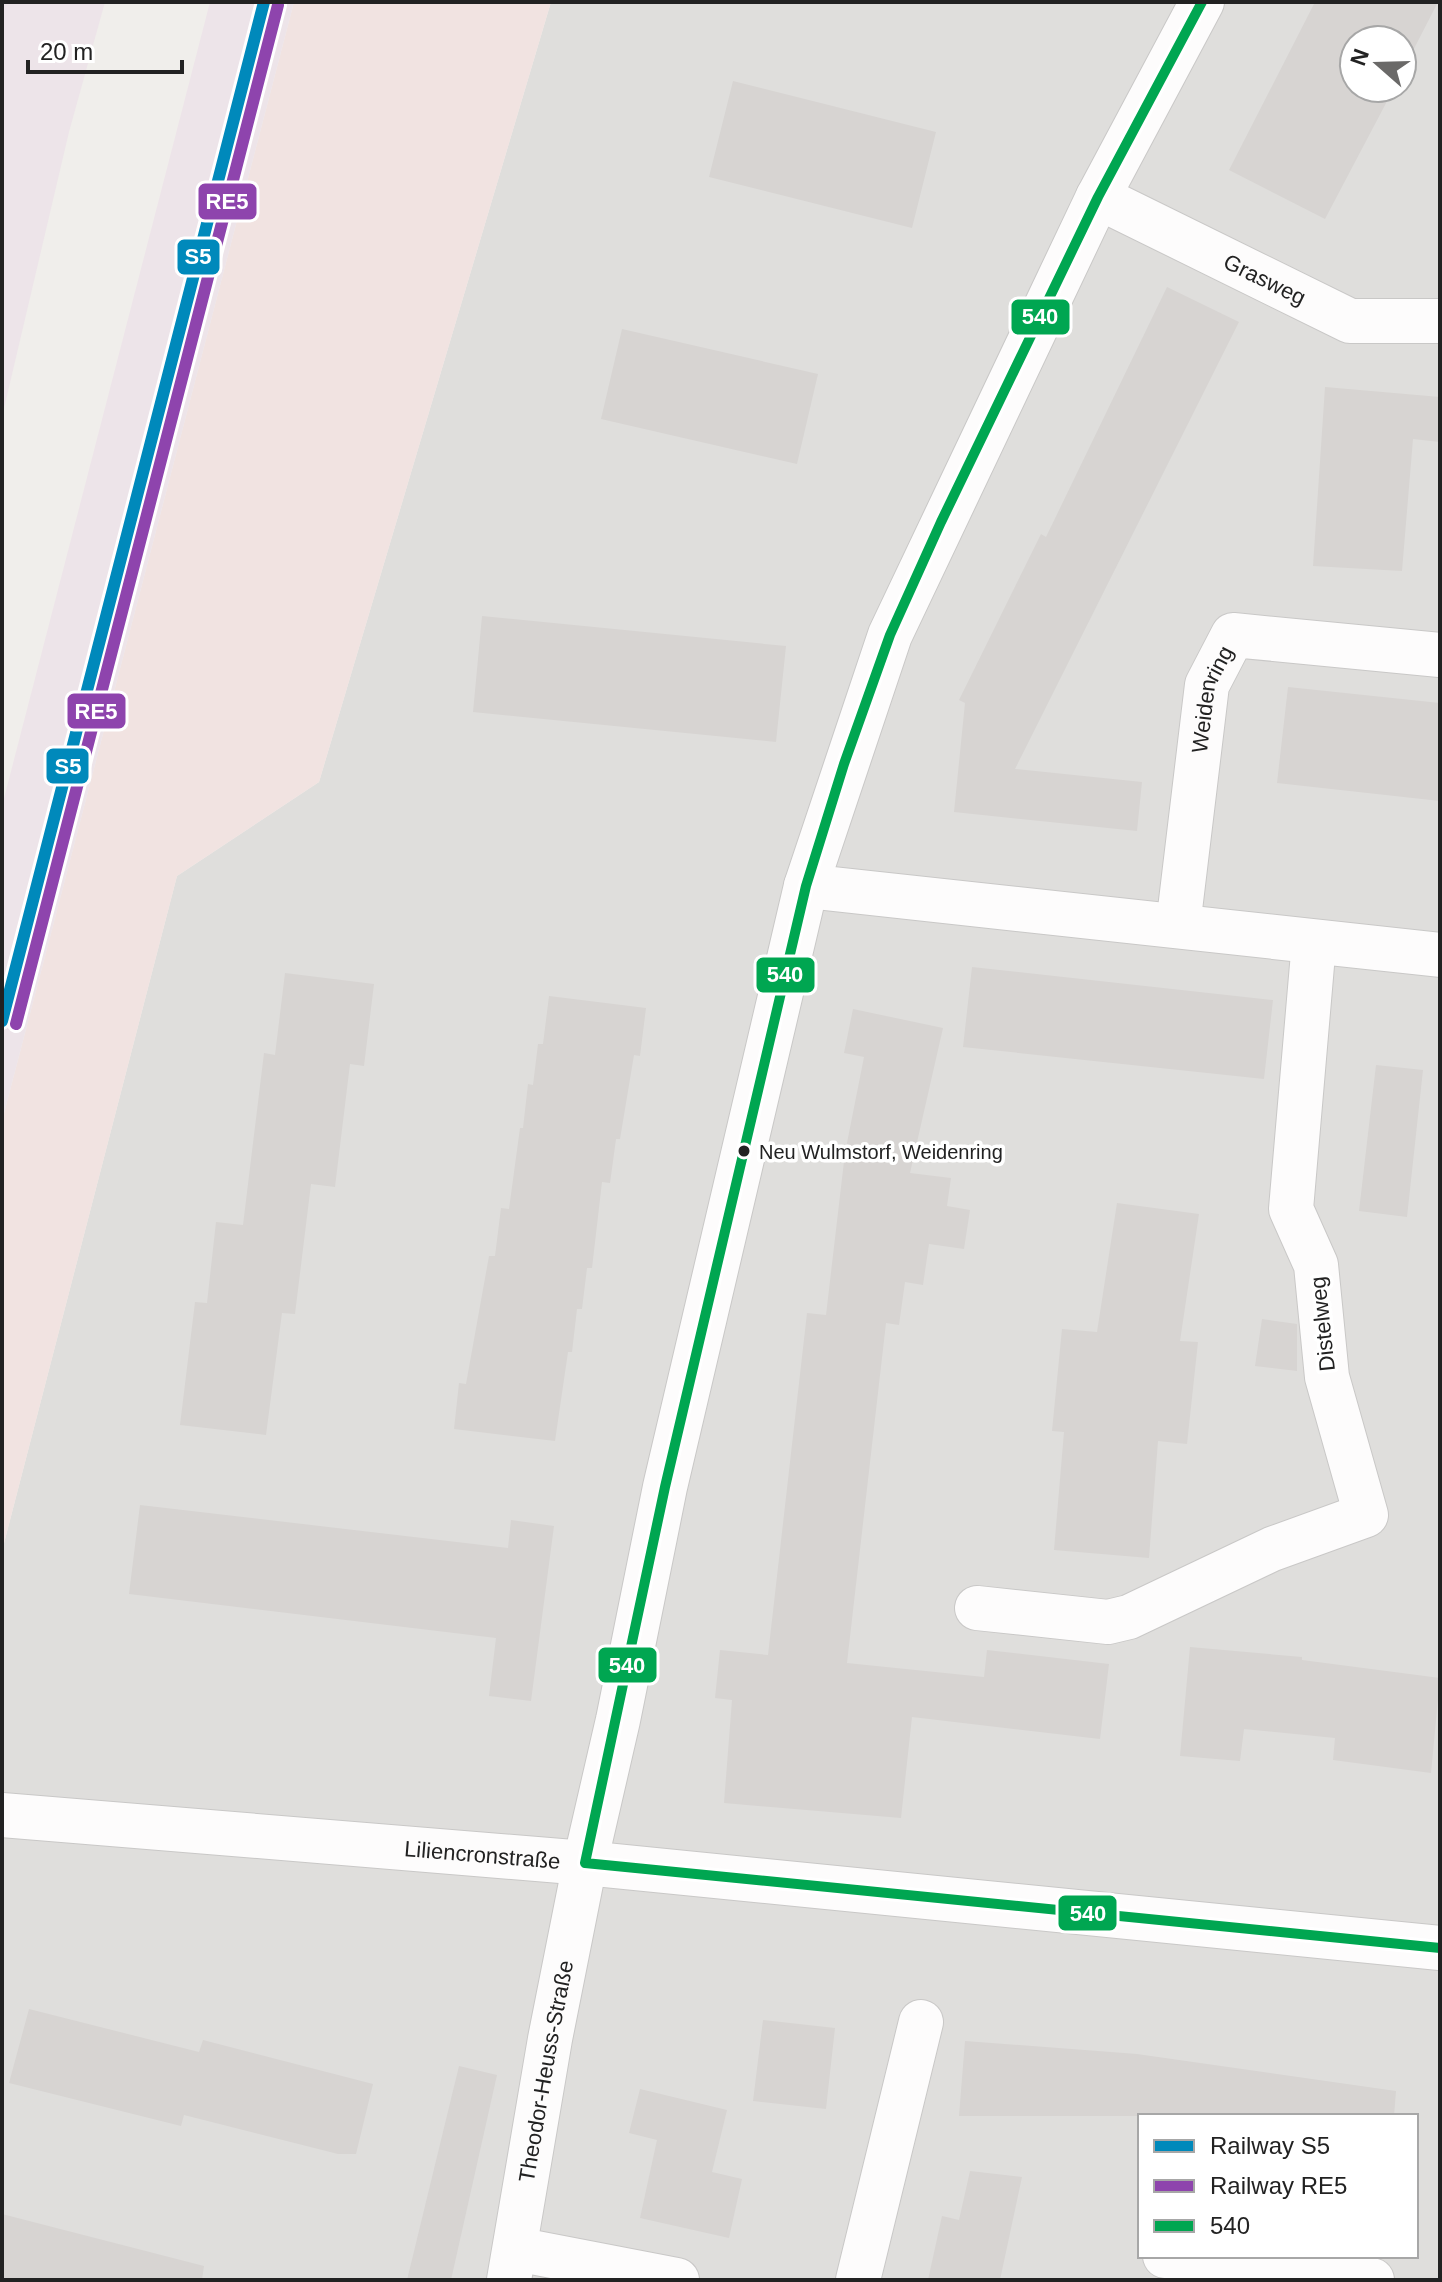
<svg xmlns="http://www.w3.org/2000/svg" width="1442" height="2282" viewBox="0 0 1442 2282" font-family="Arial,sans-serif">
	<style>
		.residential { fill: #dfdedc; fill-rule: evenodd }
		.commercial { fill: #f1e3e1 }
		.industrial { fill: #ede4e9 }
		.building { fill: #d7d4d2 }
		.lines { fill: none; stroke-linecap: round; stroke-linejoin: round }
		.minor-casing { stroke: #c9c8c7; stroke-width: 46 }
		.minor { stroke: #fdfcfc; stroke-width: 44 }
		.bus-1-casing { stroke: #fff; stroke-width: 16 }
		.bus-1 { stroke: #00a651; stroke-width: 10 }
		.rail-1-casing { stroke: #fff; stroke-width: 18 }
		.rail-2-casing { stroke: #fff; stroke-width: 18 }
		.rail-1 { stroke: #0089bb; stroke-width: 12 }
		.rail-2 { stroke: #8e44ad; stroke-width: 12 }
		.bus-dot { fill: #222; stroke: #fff; stroke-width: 3 }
		.labels { text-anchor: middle; stroke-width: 7; stroke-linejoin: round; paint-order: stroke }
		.bus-label { font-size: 20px; fill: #222; stroke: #fff; text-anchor: start }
		.street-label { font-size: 22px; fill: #222; stroke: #fff }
		.line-badge { stroke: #fff; stroke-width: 3 }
		.badge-label { font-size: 22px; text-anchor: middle; font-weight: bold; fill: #fff }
	</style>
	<rect width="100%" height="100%" fill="#f0eeeb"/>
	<!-- residential -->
	<path class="residential" d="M 551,2 L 1440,2 L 1440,2280 L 2,2280 L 2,1551 L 177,876 L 319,782 ZM 1354,40 L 1402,40 L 1402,88 L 1354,88 ZM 1140,2116 L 1416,2116 L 1416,2256 L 1140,2256 Z"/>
	<!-- commercial -->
	<path class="commercial" d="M 294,2 L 551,2 L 319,782 L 177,876 L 2,1551 L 2,1121 Z"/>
	<!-- industrial -->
	<g class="industrial">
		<path d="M 2,2 L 105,2 L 69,132 L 2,417 Z"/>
		<path d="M 210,2 L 294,2 L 2,1121 L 2,806 Z"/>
	</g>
	<!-- building -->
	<g class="building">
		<path d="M 1315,2 L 1438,2 L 1402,72 L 1402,40 L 1354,40 L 1354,88 L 1394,88 L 1325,219 L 1229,170 Z"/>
		<path d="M 733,81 L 936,132 L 912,228 L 709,177 Z"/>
		<path d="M 1167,287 L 1239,322 L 1015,769 L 1142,782 L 1137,831 L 954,812 L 965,703 L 959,700 L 1041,534 L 1046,537 Z"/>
		<path d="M 622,329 L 818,374 L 797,464 L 601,419 Z"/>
		<path d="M 1325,387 L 1440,397 L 1440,442 L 1413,439 L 1402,571 L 1313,566 Z"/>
		<path d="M 482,616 L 786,646 L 776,742 L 473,712 Z"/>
		<path d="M 1288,687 L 1440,703 L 1440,801 L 1277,783 Z"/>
		<path d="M 972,967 L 1273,1000 L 1264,1079 L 963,1047 Z"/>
		<path d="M 285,973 L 374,984 L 364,1066 L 350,1064 L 335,1187 L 311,1184 L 295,1314 L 282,1313 L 266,1435 L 180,1425 L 195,1302 L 207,1303 L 216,1222 L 243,1225 L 264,1053 L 275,1055 Z"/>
		<path d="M 549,996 L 646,1008 L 640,1056 L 634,1055 L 620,1139 L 616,1139 L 610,1183 L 602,1182 L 592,1268 L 587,1268 L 582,1309 L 577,1309 L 572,1352 L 568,1352 L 555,1441 L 454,1429 L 459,1383 L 466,1384 L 489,1256 L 495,1256 L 501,1208 L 509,1209 L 520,1128 L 523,1128 L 528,1084 L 533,1085 L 538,1044 L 543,1044 Z"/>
		<path d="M 853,1009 L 943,1028 L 910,1173 L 951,1178 L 947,1206 L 970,1210 L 964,1249 L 929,1244 L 923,1285 L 905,1282 L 899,1325 L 886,1323 L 847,1663 L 984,1677 L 987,1650 L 1109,1664 L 1100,1739 L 912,1717 L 901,1818 L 724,1803 L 732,1700 L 715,1698 L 720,1650 L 768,1655 L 807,1313 L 826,1315 L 845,1153 L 864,1057 L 844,1053 Z"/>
		<path d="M 1376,1065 L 1423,1070 L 1407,1217 L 1359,1211 Z"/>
		<path d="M 1117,1203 L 1199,1214 L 1180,1341 L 1198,1342 L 1187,1444 L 1158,1441 L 1149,1558 L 1054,1550 L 1064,1432 L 1052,1431 L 1062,1329 L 1097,1332 Z"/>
		<path d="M 1262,1319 L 1297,1324 L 1297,1371 L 1255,1366 Z"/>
		<path d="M 140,1505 L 508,1548 L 511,1520 L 554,1526 L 531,1701 L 489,1696 L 496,1638 L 129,1594 Z"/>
		<path d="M 1190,1647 L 1302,1657 L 1302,1660 L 1440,1678 L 1431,1773 L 1333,1760 L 1335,1738 L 1244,1729 L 1240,1761 L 1180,1756 Z"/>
		<path d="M 29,2009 L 199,2052 L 203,2040 L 373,2084 L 356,2154 L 338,2154 L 184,2115 L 181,2126 L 9,2083 Z"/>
		<path d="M 763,2020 L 835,2028 L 826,2109 L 753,2101 Z"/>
		<path d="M 965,2041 L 1137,2054 L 1396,2091 L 1394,2116 L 959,2116 Z"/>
		<path d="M 459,2066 L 497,2075 L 451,2280 L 407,2280 Z"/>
		<path d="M 640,2089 L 727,2110 L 712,2172 L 742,2179 L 729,2238 L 640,2218 L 657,2140 L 629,2133 Z"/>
		<path d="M 970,2171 L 1022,2177 L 1000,2280 L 928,2280 L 942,2216 L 959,2220 Z"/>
		<path d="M 2,2214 L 204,2266 L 202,2280 L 2,2280 Z"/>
	</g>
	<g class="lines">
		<!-- minor casing -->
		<g class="minor-casing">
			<g id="minor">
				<path id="s1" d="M 1098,197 L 1350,321 L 1440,321"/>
				<path d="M 806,886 L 1440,955"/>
				<path id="s2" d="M 1178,926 L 1207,685 L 1233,635 L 1440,655"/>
				<path d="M 977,1608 L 1108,1622 L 1129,1617 L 1272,1549 L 1366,1515 L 1327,1377 L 1316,1265 L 1291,1209 L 1314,942"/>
				<path id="s3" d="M 2,1815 L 585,1863 L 1440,1948"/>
				<path d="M 516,2249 L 677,2280"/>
				<path d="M 1165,2256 L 1372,2280"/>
				<path id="s4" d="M 509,2280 L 550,2039 L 585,1863 L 618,1720 L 665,1487 L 806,886 L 890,635 L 1098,197 L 1202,2"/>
				<path d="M 858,2280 L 921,2022"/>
			</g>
		</g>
		<!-- minor -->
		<use href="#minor" class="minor"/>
		<!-- bus-1 casing -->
		<g class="bus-1-casing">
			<path id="bus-1" d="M 1202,2 L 1098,197 L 941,522 L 890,635 L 844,764 L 806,886 L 665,1487 L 585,1863 L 1440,1948"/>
		</g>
		<!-- bus-1 -->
		<use href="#bus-1" class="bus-1"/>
		<!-- rail-1 casing -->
		<g class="rail-1-casing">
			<path id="rail-1" d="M 2,1021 L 264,2"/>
		</g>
		<!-- rail-2 casing -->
		<g class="rail-2-casing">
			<path id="rail-2" d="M 16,1024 L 278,5"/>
		</g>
		<!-- rail-1 -->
		<use href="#rail-1" class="rail-1"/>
		<!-- rail-2 -->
		<use href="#rail-2" class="rail-2"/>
	</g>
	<!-- markers -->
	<circle class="bus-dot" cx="744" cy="1151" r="7"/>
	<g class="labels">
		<!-- bus labels -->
		<g class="bus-label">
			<text x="759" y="1159">Neu Wulmstorf, Weidenring</text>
		</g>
		<!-- street labels -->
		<g class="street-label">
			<text dy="8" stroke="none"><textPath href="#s1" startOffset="186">Grasweg</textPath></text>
			<text dy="8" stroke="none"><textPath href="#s2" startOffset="230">Weidenring</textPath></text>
			<text transform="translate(1322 1324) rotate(-96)" y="8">Distelweg</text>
			<text dy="8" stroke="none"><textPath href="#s3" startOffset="482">Liliencronstraße</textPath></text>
			<text dy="8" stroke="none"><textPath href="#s4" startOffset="212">Theodor-Heuss-Straße</textPath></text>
		</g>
	</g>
	<g class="line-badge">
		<rect x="197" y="182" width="61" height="39" rx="8" fill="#8e44ad"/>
		<rect x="176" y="238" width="45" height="38" rx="8" fill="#0089bb"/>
		<rect x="1010" y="298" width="61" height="38" rx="8" fill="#00a651"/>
		<rect x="66" y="692" width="61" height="38" rx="8" fill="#8e44ad"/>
		<rect x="45" y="747" width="45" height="38" rx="8" fill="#0089bb"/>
		<rect x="755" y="956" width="61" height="38" rx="8" fill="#00a651"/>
		<rect x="597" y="1646" width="61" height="38" rx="8" fill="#00a651"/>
		<rect x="1057" y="1894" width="61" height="38" rx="8" fill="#00a651"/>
	</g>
	<g class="badge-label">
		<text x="227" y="209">RE5</text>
		<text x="198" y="264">S5</text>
		<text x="1040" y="324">540</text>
		<text x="96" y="719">RE5</text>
		<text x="68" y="774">S5</text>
		<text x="785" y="982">540</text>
		<text x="627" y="1673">540</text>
		<text x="1088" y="1921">540</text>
	</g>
	<!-- border -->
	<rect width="1442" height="2282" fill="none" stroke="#222222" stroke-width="8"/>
	<!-- legend -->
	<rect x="1138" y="2114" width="280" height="144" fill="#ffffff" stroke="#a7a7a7" stroke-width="2"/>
	<rect x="1154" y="2140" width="40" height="12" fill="#0089bb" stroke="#a7a7a7" stroke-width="2"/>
	<text x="1210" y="2154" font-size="24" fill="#222222">Railway S5</text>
	<rect x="1154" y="2180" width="40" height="12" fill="#8e44ad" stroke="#a7a7a7" stroke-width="2"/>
	<text x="1210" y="2194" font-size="24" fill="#222222">Railway RE5</text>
	<rect x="1154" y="2220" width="40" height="12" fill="#00a651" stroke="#a7a7a7" stroke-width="2"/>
	<text x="1210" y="2234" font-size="24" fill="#222222">540</text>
	<!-- north arrow -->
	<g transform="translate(1378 64) rotate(290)"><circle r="38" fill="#ffffff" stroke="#a7a7a7" stroke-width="2"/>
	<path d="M0-6L14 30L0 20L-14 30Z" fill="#6a6968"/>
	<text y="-12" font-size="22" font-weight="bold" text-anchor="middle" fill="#222222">N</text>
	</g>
	<!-- scale -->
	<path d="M28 60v12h154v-12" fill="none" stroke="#222222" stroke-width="4"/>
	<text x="40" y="60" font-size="24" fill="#222222" stroke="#ffffff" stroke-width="6" paint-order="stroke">20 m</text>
</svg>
